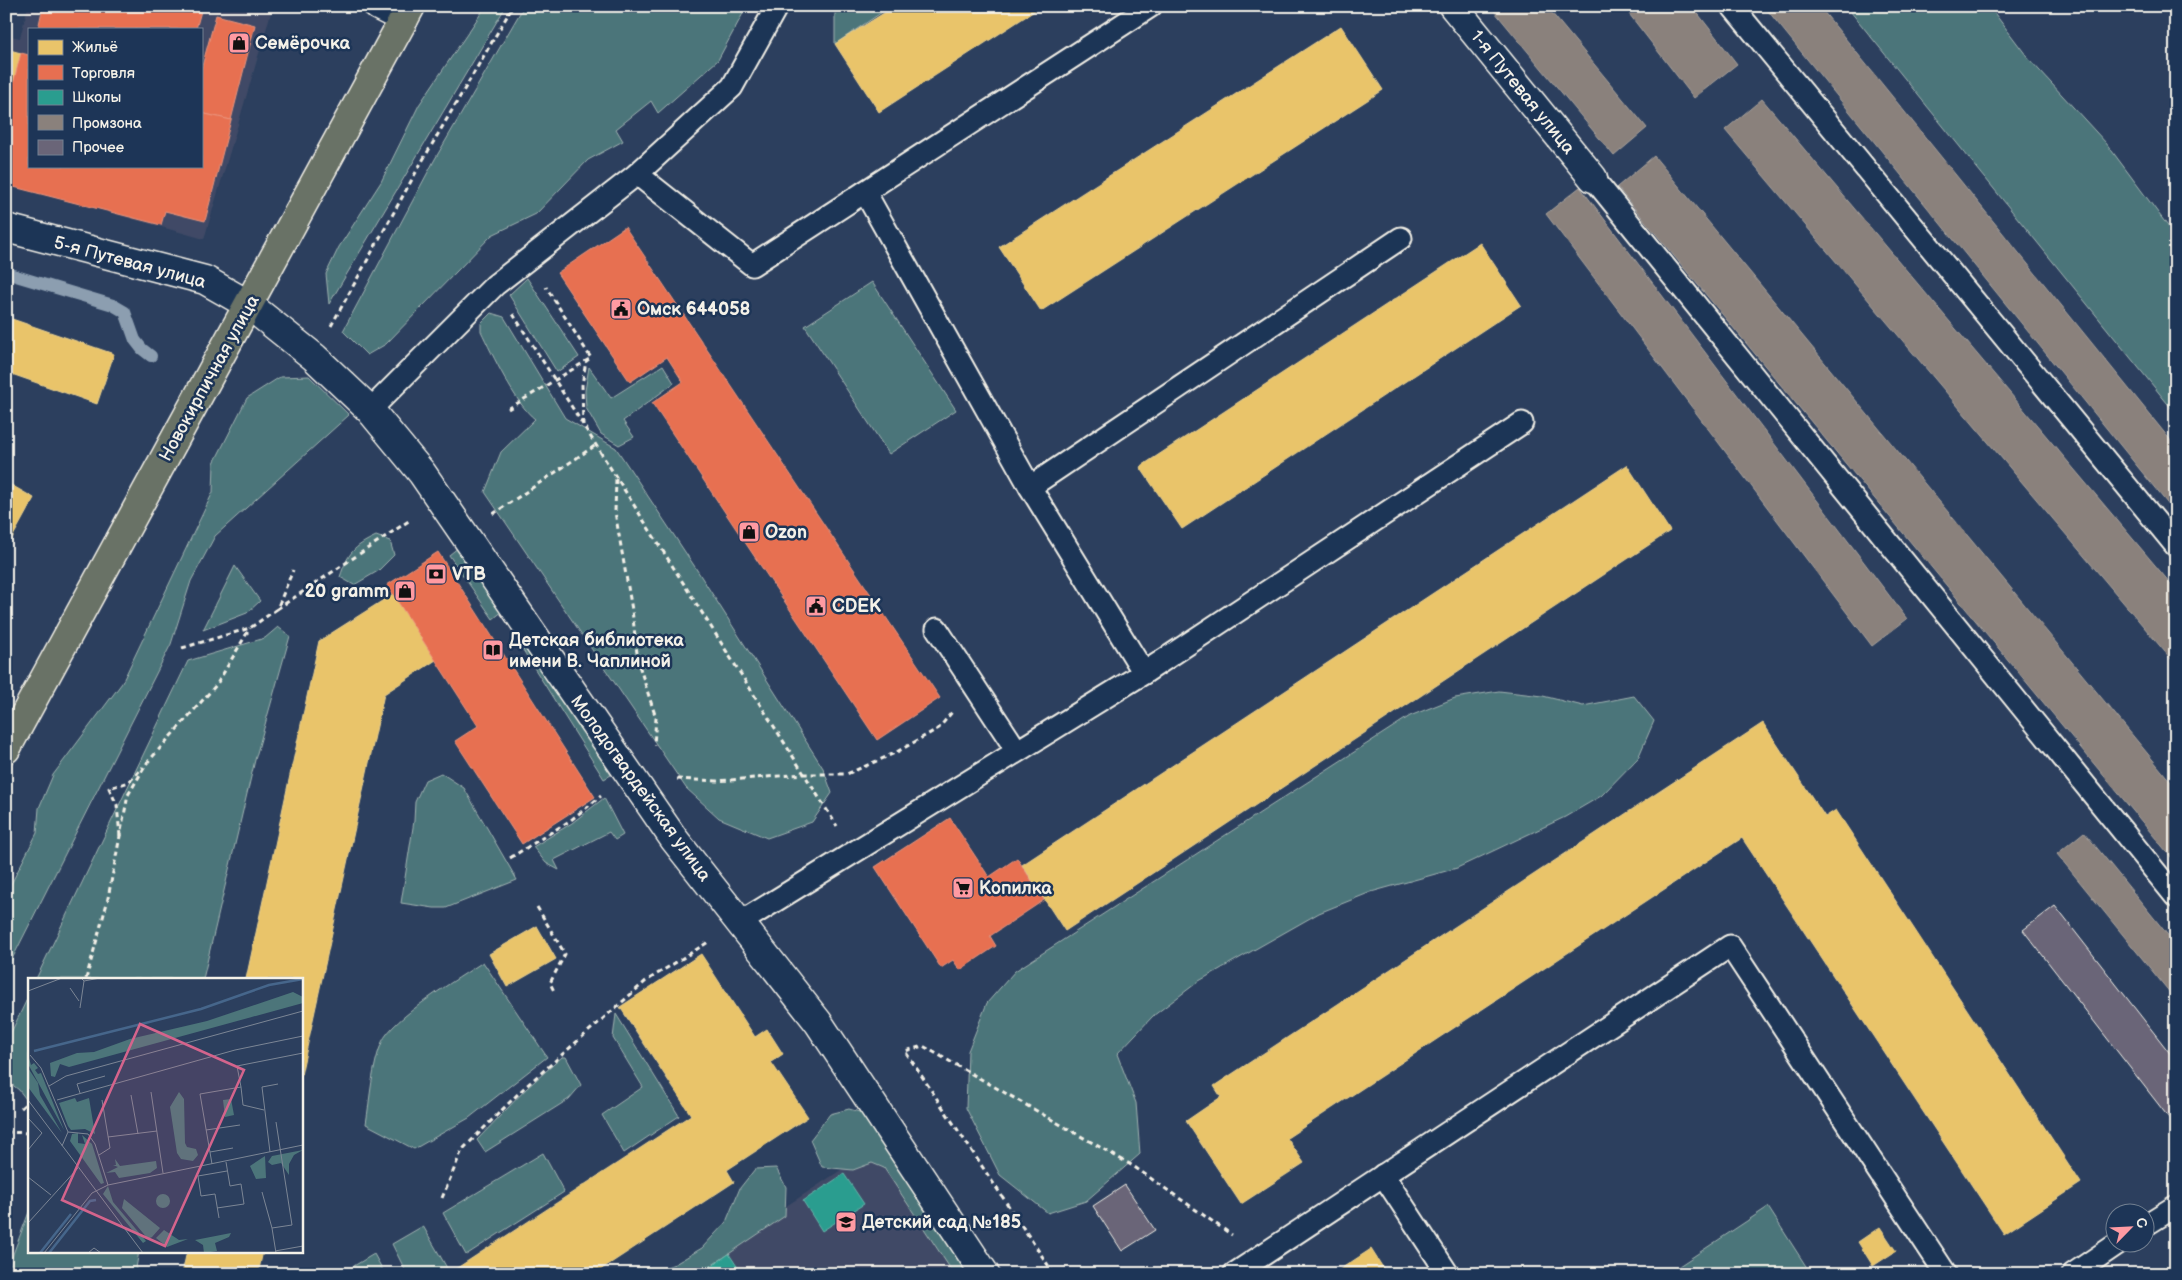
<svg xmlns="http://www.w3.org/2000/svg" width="2182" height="1280" viewBox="0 0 2182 1280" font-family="'Balsamiq Sans',sans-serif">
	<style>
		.built { fill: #3f4a66; fill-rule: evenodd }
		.green { fill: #4c757a; stroke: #a0b3b1 }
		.homes { fill: #e9c46a; stroke: #ecd290 }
		.shops { fill: #e76f51; stroke: #eb967e }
		.schools { fill: #2a9d8f; stroke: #67b6aa }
		.industry { fill: #8a817c; stroke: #aaa39c }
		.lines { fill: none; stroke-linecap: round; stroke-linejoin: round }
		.stream { stroke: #8c9eb0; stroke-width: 12 }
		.building { fill: #6a6578; stroke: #f4f1e8 }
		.lane-casing { stroke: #f4f1e8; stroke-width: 25 }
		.street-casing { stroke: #f4f1e8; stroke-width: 31 }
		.secondary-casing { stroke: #f4f1e8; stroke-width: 31 }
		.primary-casing { stroke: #f4f1e8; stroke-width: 31 }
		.path { stroke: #f4f1e8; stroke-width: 3; stroke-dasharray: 5 4; stroke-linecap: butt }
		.lane { stroke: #1d3557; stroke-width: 21 }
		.street { stroke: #1d3557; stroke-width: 28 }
		.secondary { stroke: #1d3557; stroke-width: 28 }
		.primary { stroke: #697266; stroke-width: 28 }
		.labels { text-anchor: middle; stroke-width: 5; stroke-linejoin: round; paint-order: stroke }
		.poi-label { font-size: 18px; font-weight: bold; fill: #f4f1e8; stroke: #1d3557; text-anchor: start }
		.street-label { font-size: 18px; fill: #f4f1e8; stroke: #1d3557 }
		.inset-river { fill: none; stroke: #46668b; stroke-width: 2.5 }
		.inset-road { fill: none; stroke: #7c8695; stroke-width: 1 }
		.view { fill: #d4648c; fill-opacity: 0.15; stroke: #d4648c; stroke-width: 2.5 }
		.inset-edge { fill: none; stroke: #f4f1e8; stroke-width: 2.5 }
	</style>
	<rect width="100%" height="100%" fill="#2c3f5e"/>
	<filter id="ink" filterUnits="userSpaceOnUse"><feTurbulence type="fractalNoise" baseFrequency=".02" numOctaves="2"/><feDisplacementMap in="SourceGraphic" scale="10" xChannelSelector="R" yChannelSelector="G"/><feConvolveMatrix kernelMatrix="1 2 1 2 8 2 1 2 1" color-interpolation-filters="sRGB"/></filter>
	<g filter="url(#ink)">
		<!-- built -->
		<g class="built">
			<path d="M 28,6 L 273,6 L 204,239 L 6,183 L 6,35 L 20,38 ZM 29,29 L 201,29 L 201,166 L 29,166 Z"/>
			<path d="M 879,1145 L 963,1274 L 683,1274 Z"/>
		</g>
		<!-- green -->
		<g class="green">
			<path d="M 486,6 L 506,6 L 329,304 L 326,274 L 339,247 L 381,182 L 419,105 Z"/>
			<path d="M 524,6 L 747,6 L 718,60 L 658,113 L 651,101 L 616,129 L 623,141 L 588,160 L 536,214 L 492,235 L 386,344 L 367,355 L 343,331 L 435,159 Z"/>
			<path d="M 835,6 L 891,6 L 835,44 Z"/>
			<path d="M 1846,6 L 1989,6 L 2029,59 L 2106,143 L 2176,237 L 2176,414 Z"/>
			<path d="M 527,278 L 579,357 L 557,372 L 509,295 Z"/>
			<path d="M 872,282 L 956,410 L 889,454 L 805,326 Z"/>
			<path d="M 491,313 L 504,317 L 565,418 L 616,448 L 695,567 L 823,768 L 832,793 L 812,822 L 767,838 L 719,818 L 686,788 L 485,492 L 501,452 L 535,419 C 516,405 492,354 481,331 L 481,323 Z"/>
			<path d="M 663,365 L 674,383 L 623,421 L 634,437 L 619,445 L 601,434 L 586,408 L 585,391 L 589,367 L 611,398 Z"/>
			<path d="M 309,376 L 349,415 L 215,536 L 191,581 L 171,644 L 6,971 L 6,894 L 37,833 L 39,808 L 53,775 L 122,683 L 213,492 L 214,463 L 247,398 L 280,377 Z"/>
			<path d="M 376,536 L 390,541 L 394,555 L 378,571 L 354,585 L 340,577 C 348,553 353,547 376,536 Z"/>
			<path d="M 459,547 L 503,611 L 493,619 L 449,555 Z"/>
			<path d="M 235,566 L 260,601 L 247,613 L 203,630 Z"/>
			<path d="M 278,627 L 290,636 L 255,760 L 203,979 L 36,979 L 188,661 L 265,638 Z"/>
			<path d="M 522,636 L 611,775 L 604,779 L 516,639 Z"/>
			<path d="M 1499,691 L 1543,696 L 1583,706 L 1634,696 L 1654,721 L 1638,758 L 1601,796 L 1565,817 L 1457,868 L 1371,892 L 1319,913 L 1199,981 L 1153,1016 L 1117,1054 L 1136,1103 L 1140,1154 L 1086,1201 L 1048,1213 L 1000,1175 L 966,1108 L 968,1051 L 987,1003 L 1015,971 L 1410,716 L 1455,698 Z"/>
			<path d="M 441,773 L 464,788 L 517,880 L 446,908 L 434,908 L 401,903 L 414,821 L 415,802 L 425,780 Z"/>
			<path d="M 604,798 L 623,835 L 615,840 L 609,832 L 554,860 L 559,870 L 546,863 L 533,847 L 572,823 Z"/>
			<path d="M 483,962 L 547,1057 L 469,1118 L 414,1149 L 366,1124 C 370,1099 372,1065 382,1042 C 392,1018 459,978 483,962 Z"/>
			<path d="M 29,995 L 29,1103 L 19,1090 L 6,1080 L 6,1043 Z"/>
			<path d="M 616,1014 L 679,1116 L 624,1153 L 602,1115 L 643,1087 L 613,1038 Z"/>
			<path d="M 562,1057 L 566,1057 L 581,1085 L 569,1099 L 485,1152 L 477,1140 L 527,1088 Z"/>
			<path d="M 849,1109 L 870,1115 L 976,1274 L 954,1274 L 884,1168 L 872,1163 L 853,1170 L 822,1167 L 810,1140 L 830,1114 Z"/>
			<path d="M 543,1153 L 564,1192 L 466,1255 L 443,1213 Z"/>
			<path d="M 776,1168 L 786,1187 L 785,1216 L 699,1274 L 645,1274 L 675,1264 L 702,1248 L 726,1222 L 740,1188 L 755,1169 Z"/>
			<path d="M 1768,1207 L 1811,1274 L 1667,1274 Z"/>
			<path d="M 29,1212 L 29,1251 L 139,1251 L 135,1274 L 9,1274 L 13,1254 Z"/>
			<path d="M 423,1226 L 447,1268 L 437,1274 L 407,1274 L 392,1244 Z"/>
			<path d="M 374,1254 L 385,1274 L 342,1274 L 342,1273 Z"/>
		</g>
		<!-- homes -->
		<g class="homes">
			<path d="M 895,6 L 1042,6 L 879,112 L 835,44 Z"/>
			<path d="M 1341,26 L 1383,90 L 1041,311 L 999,247 Z"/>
			<path d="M 6,49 L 21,53 L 6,111 Z"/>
			<path d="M 1480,243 L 1521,305 L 1182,529 L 1140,467 Z"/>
			<path d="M 12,319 L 114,354 L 97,404 L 6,372 L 6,335 Z"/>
			<path d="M 1627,465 L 1670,531 L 1065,931 L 1022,865 Z"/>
			<path d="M 6,482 L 34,498 L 6,549 Z"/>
			<path d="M 393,594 L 436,660 L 384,694 L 301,1075 L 301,979 L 246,979 L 319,641 Z"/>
			<path d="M 1763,723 L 1825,817 L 1836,810 L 2081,1183 L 2004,1234 L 1742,838 L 1287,1138 L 1304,1163 L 1241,1204 L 1186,1121 L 1221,1097 L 1214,1086 Z"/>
			<path d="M 537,926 L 556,959 L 507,987 L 489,954 Z"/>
			<path d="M 701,954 L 755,1037 L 767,1029 L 783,1054 L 771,1062 L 808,1117 L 727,1170 L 734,1182 L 594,1274 L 448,1274 L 691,1115 L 620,1007 Z"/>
			<path d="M 1880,1227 L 1896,1251 L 1873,1266 L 1858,1242 Z"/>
			<path d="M 1371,1249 L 1387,1274 L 1333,1274 Z"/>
			<path d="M 187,1251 L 263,1251 L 258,1274 L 182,1274 Z"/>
		</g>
		<!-- shops -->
		<g class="shops">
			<path d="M 43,6 L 182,6 L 201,11 L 196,29 L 38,29 Z"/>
			<path d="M 216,15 L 255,25 L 231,120 L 201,113 L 201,70 Z"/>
			<path d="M 21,53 L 29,55 L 29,166 L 201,166 L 201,113 L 231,120 L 205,221 L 165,211 L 161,225 L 6,185 L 6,111 Z"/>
			<path d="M 625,227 L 940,698 L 877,740 L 652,403 L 683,382 L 667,357 L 630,382 L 557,273 Z"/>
			<path d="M 438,552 L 595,797 L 522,844 L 455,741 L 478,726 L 387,585 Z"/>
			<path d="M 950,818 L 989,877 L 1017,858 L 1044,900 L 990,936 L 996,946 L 960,970 L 953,960 L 941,968 L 875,867 Z"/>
		</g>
		<!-- schools -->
		<g class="schools">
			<path d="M 844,1174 L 864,1204 L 822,1231 L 803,1201 Z"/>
			<path d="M 729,1254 L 742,1274 L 700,1274 Z"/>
		</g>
		<!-- industry -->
		<g class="industry">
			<path d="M 1490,6 L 1546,6 L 1647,128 L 1614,156 Z"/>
			<path d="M 1623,6 L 1692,6 L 1737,64 L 1694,98 Z"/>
			<path d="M 1764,6 L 1819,6 L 2176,447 L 2176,514 Z"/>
			<path d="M 1762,99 L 2176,590 L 2176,665 L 1725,130 Z"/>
			<path d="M 1654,156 L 2176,788 L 2176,863 L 1617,187 Z"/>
			<path d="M 1580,187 L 1907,619 L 1872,646 L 1546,214 Z"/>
			<path d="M 2084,832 L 2176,945 L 2176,1000 L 2057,854 Z"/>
		</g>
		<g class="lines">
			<!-- stream -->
			<path class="stream" d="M 6,273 L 113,305 L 125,312 L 135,340 L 142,349 L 151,356"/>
		</g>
		<!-- building -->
		<g class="building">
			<path d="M 2055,906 L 2176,1061 L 2176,1127 L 2023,930 Z"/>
			<path d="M 1125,1185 L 1155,1230 L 1122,1251 L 1093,1206 Z"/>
		</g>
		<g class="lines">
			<!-- lane casing -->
			<g class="lane-casing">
				<g id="lane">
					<path d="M 1732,6 L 2176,546"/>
					<path d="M 637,174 L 752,265 L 1151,6"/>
					<path d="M 1593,178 L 2176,897"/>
					<path d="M 865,192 L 1030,487 L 1144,673"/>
					<path d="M 370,410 L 495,285 L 637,174 L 732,87 L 777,6"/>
					<path d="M 1030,487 L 1401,238"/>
					<path d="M 937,629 L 1017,751"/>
					<path d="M 741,922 L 1144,673 L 1522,423"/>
					<path d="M 1383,1175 L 1448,1274"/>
					<path d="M 2144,1226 L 2176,1206"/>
					<path d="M 1234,1274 L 1730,946 L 1946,1274"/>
					<path d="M 2073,1274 L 2120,1242"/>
				</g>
			</g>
			<!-- street casing -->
			<g class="street-casing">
				<g id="street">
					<path d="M 378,6 L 404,19"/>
					<path d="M 1453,6 L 1593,178"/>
					<path d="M 6,228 L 205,280 L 249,305"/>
				</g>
			</g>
			<!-- secondary casing -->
			<g class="secondary-casing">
				<path id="secondary" d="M 249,305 L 314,357 L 370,410 L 422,473 L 674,839 L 818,1022 L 985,1274"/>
			</g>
			<!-- primary casing -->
			<g class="primary-casing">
				<path id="primary" d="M 6,749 L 411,6"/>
			</g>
			<!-- path -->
			<g class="path">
				<path d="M 513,314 L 837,826"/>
				<path d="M 331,326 L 420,165 L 513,6"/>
				<path d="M 508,409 L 591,358 L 546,287"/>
				<path d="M 583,425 L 582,385 L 586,361"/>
				<path d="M 616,479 L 615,512 L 632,610 L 638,662 L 656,718 L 654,745"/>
				<path d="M 493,514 L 596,445"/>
				<path d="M 277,609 L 410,520"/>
				<path d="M 182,648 L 250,628 L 277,609 L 293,570"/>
				<path d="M 677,779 L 717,781 L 804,774 L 847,774 L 895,753 L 939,728 L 952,712"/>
				<path d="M 120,836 L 117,805 L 109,788 L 129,782 L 143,767"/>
				<path d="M 510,858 L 571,820 L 601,796"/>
				<path d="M 537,907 L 565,954 L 550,983 L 555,993"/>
				<path d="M 86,979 L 107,903 L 128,795 L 147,763 L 217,684 L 250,628"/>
				<path d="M 21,1108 L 29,1101"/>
				<path d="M 6,1132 L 29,1133"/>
				<path d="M 442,1198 L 462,1150 L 524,1088 L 646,981 L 710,941"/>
				<path d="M 1054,1274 L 905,1051 L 923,1046 L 1133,1166 L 1232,1235"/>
			</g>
			<!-- lane -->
			<use href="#lane" class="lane"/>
			<!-- street -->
			<use href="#street" class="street"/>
			<!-- secondary -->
			<use href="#secondary" class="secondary"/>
			<!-- primary -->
			<use href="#primary" class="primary"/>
		</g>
	</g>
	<!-- icons -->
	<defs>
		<g id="shop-square" transform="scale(1.125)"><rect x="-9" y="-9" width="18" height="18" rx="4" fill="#ff9aa2" stroke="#1d3557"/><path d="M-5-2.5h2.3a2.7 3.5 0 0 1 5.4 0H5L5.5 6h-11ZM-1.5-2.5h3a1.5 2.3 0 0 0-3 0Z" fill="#111"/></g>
		<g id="civic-square" transform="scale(1.125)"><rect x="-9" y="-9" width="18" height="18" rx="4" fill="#ff9aa2" stroke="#1d3557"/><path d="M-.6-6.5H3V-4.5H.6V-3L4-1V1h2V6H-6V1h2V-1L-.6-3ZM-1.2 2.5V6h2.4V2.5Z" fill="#111"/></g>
		<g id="bank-square" transform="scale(1.125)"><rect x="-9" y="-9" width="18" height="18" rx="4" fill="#ff9aa2" stroke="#1d3557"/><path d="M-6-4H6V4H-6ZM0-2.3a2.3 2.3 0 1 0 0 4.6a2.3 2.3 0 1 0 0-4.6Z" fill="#111"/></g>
		<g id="library-square" transform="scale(1.125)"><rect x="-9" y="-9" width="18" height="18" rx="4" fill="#ff9aa2" stroke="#1d3557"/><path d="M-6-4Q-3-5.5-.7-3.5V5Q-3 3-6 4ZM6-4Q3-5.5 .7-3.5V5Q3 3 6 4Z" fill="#111"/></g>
		<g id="supermarket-square" transform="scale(1.125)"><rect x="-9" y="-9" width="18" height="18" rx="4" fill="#ff9aa2" stroke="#1d3557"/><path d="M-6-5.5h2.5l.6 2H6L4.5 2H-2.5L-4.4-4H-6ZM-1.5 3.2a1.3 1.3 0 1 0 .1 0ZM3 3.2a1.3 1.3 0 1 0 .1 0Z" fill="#111"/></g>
		<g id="school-square" transform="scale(1.125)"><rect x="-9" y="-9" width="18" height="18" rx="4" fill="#ff9aa2" stroke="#1d3557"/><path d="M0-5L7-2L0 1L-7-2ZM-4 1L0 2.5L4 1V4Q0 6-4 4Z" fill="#111"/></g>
	</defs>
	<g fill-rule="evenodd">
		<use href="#shop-square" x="239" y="43"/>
		<use href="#civic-square" x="621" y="309"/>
		<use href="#shop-square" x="749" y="532"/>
		<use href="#bank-square" x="436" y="574"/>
		<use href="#shop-square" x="405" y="591"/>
		<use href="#civic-square" x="816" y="606"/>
		<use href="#library-square" x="493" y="650"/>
		<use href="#supermarket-square" x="963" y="888"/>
		<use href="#school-square" x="846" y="1222"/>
	</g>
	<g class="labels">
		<!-- poi labels -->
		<g class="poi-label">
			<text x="255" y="49">Семёрочка</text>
			<text x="637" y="315">Омск 644058</text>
			<text x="765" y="538">Ozon</text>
			<text x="452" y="580">VTB</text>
			<text x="389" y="597" text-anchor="end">20 gramm</text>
			<text x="832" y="612">CDEK</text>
			<text x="509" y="646">Детская библиотека<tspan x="509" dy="21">имени В. Чаплиной</tspan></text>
			<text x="979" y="894">Копилка</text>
			<text x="862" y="1228">Детский сад №185</text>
		</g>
		<!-- street labels -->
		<g class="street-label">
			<text transform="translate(1523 92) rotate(51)" y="6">1-я Путевая улица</text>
			<text transform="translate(130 262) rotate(15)" y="6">5-я Путевая улица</text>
			<text transform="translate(209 378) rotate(-61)" y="6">Новокирпичная улица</text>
			<text transform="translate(641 788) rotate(54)" y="6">Молодогвардейская улица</text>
		</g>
	</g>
	<!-- overview -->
	<g transform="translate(28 978)">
		<rect width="275" height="275" fill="#2c3f5e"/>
		<path d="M 265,14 L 275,19 L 275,25 L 41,89 L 32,86 L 27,99 L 23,98 L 22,85 L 49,75 L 66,74 L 102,61 L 179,43 ZM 1,80 L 3,87 L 6,85 L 10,90 L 7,92 L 10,96 L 13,95 L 36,152 L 0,86 ZM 0,90 L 10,105 L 12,117 L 34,155 L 0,109 ZM 151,114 L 156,121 L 157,165 L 159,169 L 168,171 L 170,177 L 165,183 L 153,181 L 149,175 L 142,129 ZM 47,120 L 49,124 L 61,120 L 67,156 L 57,151 L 43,152 L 40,148 L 31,125 ZM 203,121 L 206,137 L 197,139 L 195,122 ZM 50,155 L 50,165 L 57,166 L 54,157 L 64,166 L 76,205 L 73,206 L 42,163 L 44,156 ZM 275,172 L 266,177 L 261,186 L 261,197 L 253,185 L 244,187 L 240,184 L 244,178 ZM 237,178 L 238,200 L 228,201 L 222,188 ZM 87,181 L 92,188 L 128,183 L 129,190 L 122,195 L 91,200 L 87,194 L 78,195 L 90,189 L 85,187 L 88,187 ZM 80,208 L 85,224 L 118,263 L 115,265 L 75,216 ZM128 223a7 7 0 1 1 14 0a7 7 0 1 1-14 0ZM 96,221 L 132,250 L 124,259 L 120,261 L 94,230 ZM 136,252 L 151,262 L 160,261 L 139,269 L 128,260 ZM 203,255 L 201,259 L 187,265 L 189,273 L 176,275 L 175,267 L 167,262 Z" fill="#4c757a"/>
		<path class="inset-river" d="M 6,73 L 173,31 L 241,7 L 275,1M 12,275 L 43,236M 21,275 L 62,223 L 68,222"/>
		<path class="inset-road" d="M 56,3 L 72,0M 42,10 L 51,23M 0,13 L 34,0M 52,30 L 56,3 L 53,0M 2,77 L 13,90 L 40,154 L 34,168M 21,108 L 38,98 L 275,33M 213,109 L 215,127 L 236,132M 123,114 L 135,195M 52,115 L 49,106 L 77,98M 103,117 L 110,156M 0,122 L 115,275M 29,122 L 207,72 L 275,58M 0,140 L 14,155 L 0,172M 248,144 L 264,247 L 244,250 L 248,275M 178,152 L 212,147M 40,154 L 60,156 L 67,166 L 80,207M 80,159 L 129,153M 182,174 L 205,170M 242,174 L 234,109 L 250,106M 71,177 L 82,170 L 74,122M 184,186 L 172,116 L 213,109 L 209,88 L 275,75M 0,199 L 23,217M 234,214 L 244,250M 189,230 L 216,226 L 213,206 L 202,208 L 198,184M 191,240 L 187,216 L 173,218 L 170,198 L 199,193M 0,245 L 50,190M 247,273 L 275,268M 16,275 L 64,215 L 80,207 L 275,167M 60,275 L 66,270 L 73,275"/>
		<path class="view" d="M 112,46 L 216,92 L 137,268 L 34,222 Z"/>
		<rect width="275" height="275" class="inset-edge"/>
	</g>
	<!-- margin -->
	<rect width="2182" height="1280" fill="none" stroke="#1d3557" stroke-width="25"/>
	<rect x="12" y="12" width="2157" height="1255" fill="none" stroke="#f4f1e8" stroke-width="2" filter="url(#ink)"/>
	<!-- legend -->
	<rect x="28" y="28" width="175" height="140" fill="#1d3557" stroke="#738091"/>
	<rect x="38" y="40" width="25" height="15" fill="#e9c46a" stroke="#738091"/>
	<text x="72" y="52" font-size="15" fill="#f4f1e8">Жильё</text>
	<rect x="38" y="65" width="25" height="15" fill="#e76f51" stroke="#738091"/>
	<text x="72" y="78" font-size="15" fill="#f4f1e8">Торговля</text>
	<rect x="38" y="90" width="25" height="15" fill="#2a9d8f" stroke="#738091"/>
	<text x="72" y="102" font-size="15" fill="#f4f1e8">Школы</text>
	<rect x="38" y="115" width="25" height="15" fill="#8a817c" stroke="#738091"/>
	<text x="72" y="128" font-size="15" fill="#f4f1e8">Промзона</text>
	<rect x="38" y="140" width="25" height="15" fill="#6a6578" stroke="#738091"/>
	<text x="72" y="152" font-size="15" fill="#f4f1e8">Прочее</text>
	<!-- north arrow -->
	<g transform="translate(2130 1228) rotate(66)"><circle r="24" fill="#1d3557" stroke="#738091"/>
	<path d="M0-4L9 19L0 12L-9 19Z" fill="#ff9aa2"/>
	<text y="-8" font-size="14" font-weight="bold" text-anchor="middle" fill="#f4f1e8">С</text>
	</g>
</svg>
